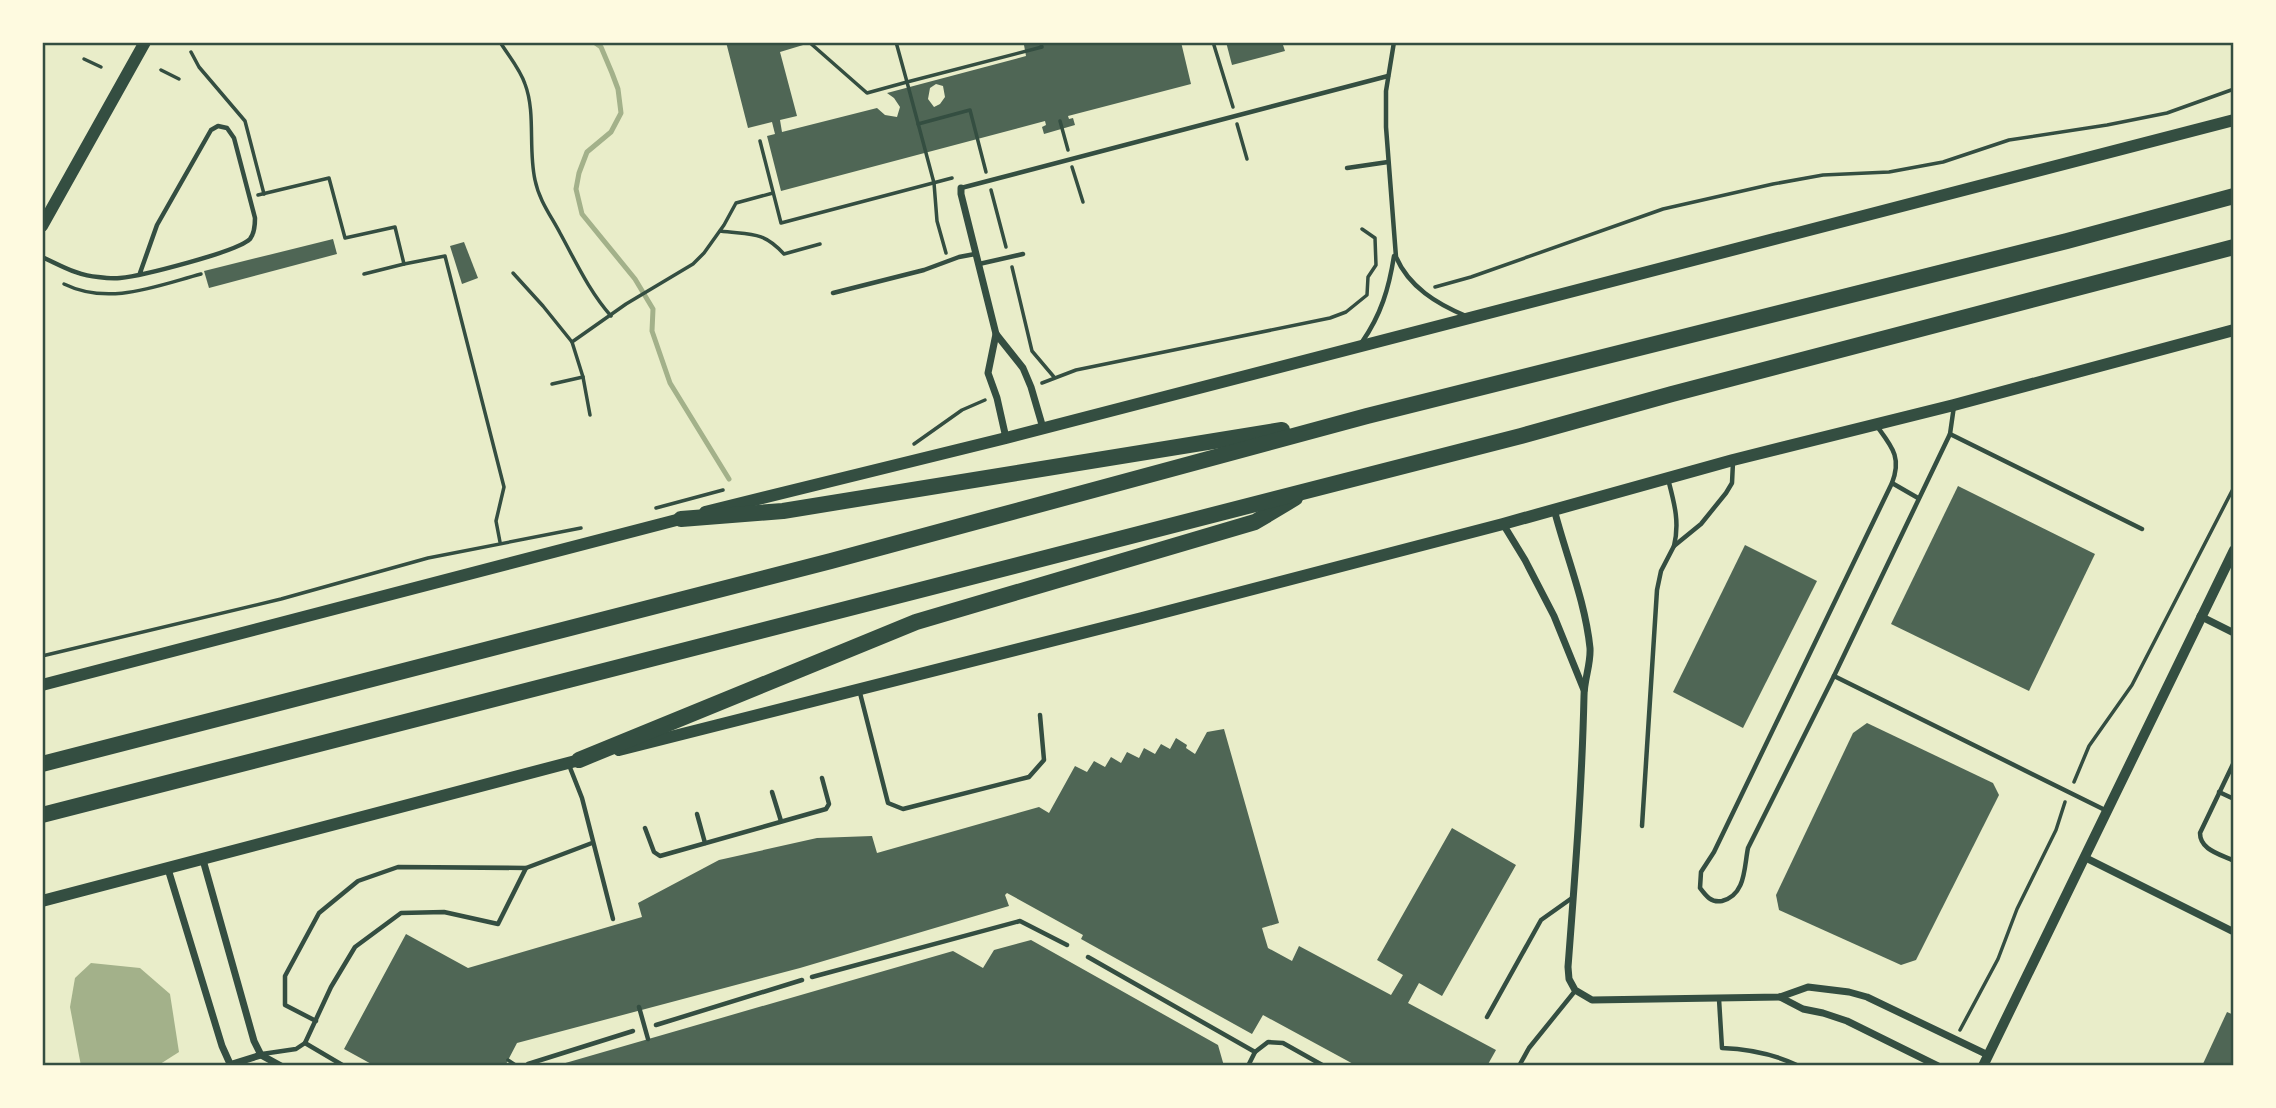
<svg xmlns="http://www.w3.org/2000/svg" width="2276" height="1108" viewBox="0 0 2276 1108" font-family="Inter,sans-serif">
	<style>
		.water { fill: #a3b18a }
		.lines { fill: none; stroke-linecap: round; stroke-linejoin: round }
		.stream { stroke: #a3b18a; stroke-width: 5 }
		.building { fill: #4f6655; fill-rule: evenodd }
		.path { stroke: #344e41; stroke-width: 3.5 }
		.service { stroke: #344e41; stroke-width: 4.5 }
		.minor { stroke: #344e41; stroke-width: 7 }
		.tertiary { stroke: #344e41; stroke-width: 10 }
		.secondary { stroke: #344e41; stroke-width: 12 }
		.motorway { stroke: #344e41; stroke-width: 16 }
		.neatline { fill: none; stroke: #344e41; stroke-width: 2.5 }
	</style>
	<rect width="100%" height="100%" fill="#e9edc9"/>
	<!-- water -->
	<path class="water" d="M 91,963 L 140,968 L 170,994 L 179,1052 L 157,1066 L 81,1066 L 70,1007 L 75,978 Z"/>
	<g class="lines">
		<!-- stream -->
		<path class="stream" d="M 594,42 L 601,47 L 612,73 L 618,89 L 621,113 L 611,132 L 587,152 L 579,173 L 576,189 L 582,214 L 635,279 L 653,309 L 652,331 L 670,383 L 729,479"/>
	</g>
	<!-- building -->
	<g class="building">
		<path d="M 726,42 L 813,42 L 780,52 L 797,116 L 780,120 L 782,132 L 877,108 L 885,115 L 897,117 L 900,107 L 894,98 L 887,93 L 1026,56 L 1024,45 L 1036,42 L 1067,42 L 1068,45 L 1080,42 L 1181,42 L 1191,84 L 1068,116 L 1069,119 L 1073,118 L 1075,125 L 1044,134 L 1042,127 L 1046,125 L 1045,121 L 781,191 L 767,136 L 775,134 L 772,122 L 748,128 ZM 936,84 L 943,86 L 945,97 L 940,104 L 934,107 L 928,99 L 930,88 Z"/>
		<path d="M 1226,42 L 1282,42 L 1285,51 L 1232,65 Z"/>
		<path d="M 333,239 L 337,254 L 209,288 L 204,271 Z"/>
		<path d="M 464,242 L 478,278 L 462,284 L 450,246 Z"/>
		<path d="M 1958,486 L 2095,554 L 2029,691 L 1891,624 Z"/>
		<path d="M 1745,545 L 1817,581 L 1743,728 L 1673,692 Z"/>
		<path d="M 1867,723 L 1993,783 L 1999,795 L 1916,960 L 1901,965 L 1779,910 L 1776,895 L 1853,733 Z"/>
		<path d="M 1224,729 L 1279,923 L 1262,928 L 1268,948 L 1292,961 L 1299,946 L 1391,995 L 1403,975 L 1377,960 L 1452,828 L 1516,865 L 1442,996 L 1419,983 L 1408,1003 L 1496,1050 L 1487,1066 L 1357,1066 L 1263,1015 L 1252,1034 L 1081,939 L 1083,935 L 1007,893 L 1005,895 L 1009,906 L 800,968 L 517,1043 L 505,1066 L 375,1066 L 344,1049 L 406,934 L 468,968 L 642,917 L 638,903 L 719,860 L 817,838 L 872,836 L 877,853 L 1039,807 L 1049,813 L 1075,766 L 1087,772 L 1094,761 L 1105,767 L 1111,757 L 1121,763 L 1127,752 L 1139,758 L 1144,748 L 1155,754 L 1161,744 L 1170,749 L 1176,738 L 1187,745 L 1186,748 L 1195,754 L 1207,732 Z"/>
		<path d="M 1031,940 L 1218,1045 L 1224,1066 L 555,1066 L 953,951 L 983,968 L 994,950 Z"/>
		<path d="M 2227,1012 L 2234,1015 L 2234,1066 L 2202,1066 Z"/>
	</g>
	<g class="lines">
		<!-- path -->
		<g class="path">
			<path d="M 500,42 C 508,55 520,69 525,84 C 536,113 528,149 535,180 C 539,200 551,216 560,233 C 576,262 589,291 611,316"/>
			<path d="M 809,42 L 867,93 L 907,82 L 896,42"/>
			<path d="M 1213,42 L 1233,107"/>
			<path d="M 191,52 L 199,67 L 245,121 L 264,194"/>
			<path d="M 84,59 L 101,67"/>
			<path d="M 161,70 L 179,79"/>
			<path d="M 1060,121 L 1068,150"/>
			<path d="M 918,124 L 970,110 L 986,172"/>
			<path d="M 1237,124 L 1247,159"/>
			<path d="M 760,141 L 781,223 L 952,178"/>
			<path d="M 1072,167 L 1083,202"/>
			<path d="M 991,190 L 1006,247"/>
			<path d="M 258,195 L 329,178 L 345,238 L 395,227 L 404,264 L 445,256 L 504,487 L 496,521 L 500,542"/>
			<path d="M 720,231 C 750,235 762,230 784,254 L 820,244"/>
			<path d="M 946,253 L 937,221 L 934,183 L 907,82 L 1042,47 L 1040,42"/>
			<path d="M 1012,267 L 1032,351 L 1054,377"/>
			<path d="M 513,273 L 543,306 L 572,342"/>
			<path d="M 364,274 L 404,264"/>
			<path d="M 64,284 C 109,306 156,286 201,274"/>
			<path d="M 1435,287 L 1471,277 L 1663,209 L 1773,184 L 1823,175 L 1889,172 L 1943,162 L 2009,140 L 2107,125 L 2167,113 L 2234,89"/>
			<path d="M 1042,383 L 1076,370 L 1330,318 L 1346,312 L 1367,295 L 1368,277 L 1376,265 L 1375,238 L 1362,229"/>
			<path d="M 552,384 L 583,377"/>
			<path d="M 590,415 L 583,377 L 572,342 L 626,304 L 693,264 L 704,253 L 724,225 L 736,203 L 773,193"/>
			<path d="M 914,444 L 962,410 L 985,400"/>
			<path d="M 656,508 L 723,490"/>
			<path d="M 42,656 L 281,599 L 428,558 L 581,528"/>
			<path d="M 2074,782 L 2089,746 L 2132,685 L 2234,487"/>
			<path d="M 1960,1030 L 1998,959 L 2017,909 L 2056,830 L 2065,802"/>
			<path d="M 508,1060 L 517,1066"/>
		</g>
		<!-- service -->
		<g class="service">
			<path d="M 1394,42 L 1386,91 L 1386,127 L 1396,257 C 1409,287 1437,304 1466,316"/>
			<path d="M 1347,168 L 1388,162"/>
			<path d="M 961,188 L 1388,76"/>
			<path d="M 42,257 C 60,265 78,276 98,277 C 105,278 113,279 120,278 C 141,276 237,252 250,239 C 254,234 255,225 255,218 L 234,138 L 227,128 L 218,126 L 211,130 L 157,225 L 140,273"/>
			<path d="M 979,264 L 1023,254"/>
			<path d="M 833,293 L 924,270 L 959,257 L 975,254"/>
			<path d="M 1362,342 C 1381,315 1389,288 1394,256"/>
			<path d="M 1954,406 L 1950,434 L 1834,676 L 2105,810"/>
			<path d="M 1876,425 C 1892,447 1902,457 1892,483 L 1918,498"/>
			<path d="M 1950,434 L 2142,529"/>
			<path d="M 1668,479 C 1674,502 1680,522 1674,546"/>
			<path d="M 1834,676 L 1748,848 C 1744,867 1746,895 1722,901 C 1711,903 1706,896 1700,888 L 1701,872 L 1714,852 L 1892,483"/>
			<path d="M 860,693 L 888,803 L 903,809 L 1029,777 L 1044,760 L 1040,715"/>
			<path d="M 2234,762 L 2200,833 C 2200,850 2220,854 2234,861"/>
			<path d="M 569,765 L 582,798 L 613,919"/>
			<path d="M 772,792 L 781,821"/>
			<path d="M 2219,792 L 2234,799"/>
			<path d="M 697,814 L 705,843"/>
			<path d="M 1642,826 L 1657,590 L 1661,571 L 1674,546 L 1701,524 L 1726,493 L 1732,483 L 1733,462"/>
			<path d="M 645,828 L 654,852 L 660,856 L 826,809 L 829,804 L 822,778"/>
			<path d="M 1088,957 L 1255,1052 L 1248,1066"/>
			<path d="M 812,977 L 1020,921 L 1067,945"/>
			<path d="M 1719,999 L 1722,1048 C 1750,1049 1774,1054 1799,1066"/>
			<path d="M 639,1007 L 648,1039"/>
			<path d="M 1487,1017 L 1541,920 L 1572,898"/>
			<path d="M 316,1021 L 285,1005 L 285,976 L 319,913 L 358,881 L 398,867 L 526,868"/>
			<path d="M 656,1025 L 802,980"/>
			<path d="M 305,1043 L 344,1066"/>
			<path d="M 1255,1052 L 1268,1042 L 1283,1043 L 1324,1066"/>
			<path d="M 262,1054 L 296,1049 L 305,1043 L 331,987 L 355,947 L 401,913 L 444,912 L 498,924 L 526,868 L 592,843"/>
			<path d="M 528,1064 L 633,1031"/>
			<path d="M 1519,1066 L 1529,1048 L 1575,991"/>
		</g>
		<!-- minor -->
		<g class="minor">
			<path d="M 961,188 L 961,194 L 996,334 L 1023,368 L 1031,387 L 1043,428"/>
			<path d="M 996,334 L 988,373 L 997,398 L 1006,438"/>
			<path d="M 1554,509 C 1566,556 1585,600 1590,648 C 1591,664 1584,680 1584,696 C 1582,786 1575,876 1568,967 L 1569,979 L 1575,990 L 1592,1000 L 1780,997 L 1808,987 L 1849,992 L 1867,997 L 1988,1055"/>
			<path d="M 1503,524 L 1525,560 L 1554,616 L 1584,690"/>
			<path d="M 2200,616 L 2234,633"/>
			<path d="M 2084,857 L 2234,932"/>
			<path d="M 203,860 L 254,1041 L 261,1055 L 281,1066"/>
			<path d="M 168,869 L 222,1046 L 231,1066"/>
			<path d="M 1780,997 L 1803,1009 L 1823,1013 L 1847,1021 L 1938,1066"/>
			<path d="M 229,1065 L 261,1055"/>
		</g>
		<!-- tertiary -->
		<path class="tertiary" d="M 1983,1066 L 2234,550"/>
		<!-- secondary -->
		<g class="secondary">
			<path d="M 42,226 L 145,42"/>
			<path d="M 705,512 L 1006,438 L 2234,120"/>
			<path d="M 42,685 L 688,517"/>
			<path d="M 619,750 L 1142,618 L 1503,524 L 1733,460 L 1954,405 L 2234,330"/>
			<path d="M 42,901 L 587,758"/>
		</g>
		<!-- motorway -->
		<g class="motorway">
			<path d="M 681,519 L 783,511 L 1282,430"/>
			<path d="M 579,760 L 916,622 L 1255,522 L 1295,498"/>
			<path d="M 42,764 L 831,561 L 1367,416 L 2067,241 L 2234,196"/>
			<path d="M 42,815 L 1521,436 L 1672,394 L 2234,247"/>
		</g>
	</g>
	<!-- border -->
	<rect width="2276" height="1108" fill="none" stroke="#fefae0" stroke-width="88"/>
	<rect x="44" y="44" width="2188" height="1020" class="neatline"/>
</svg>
